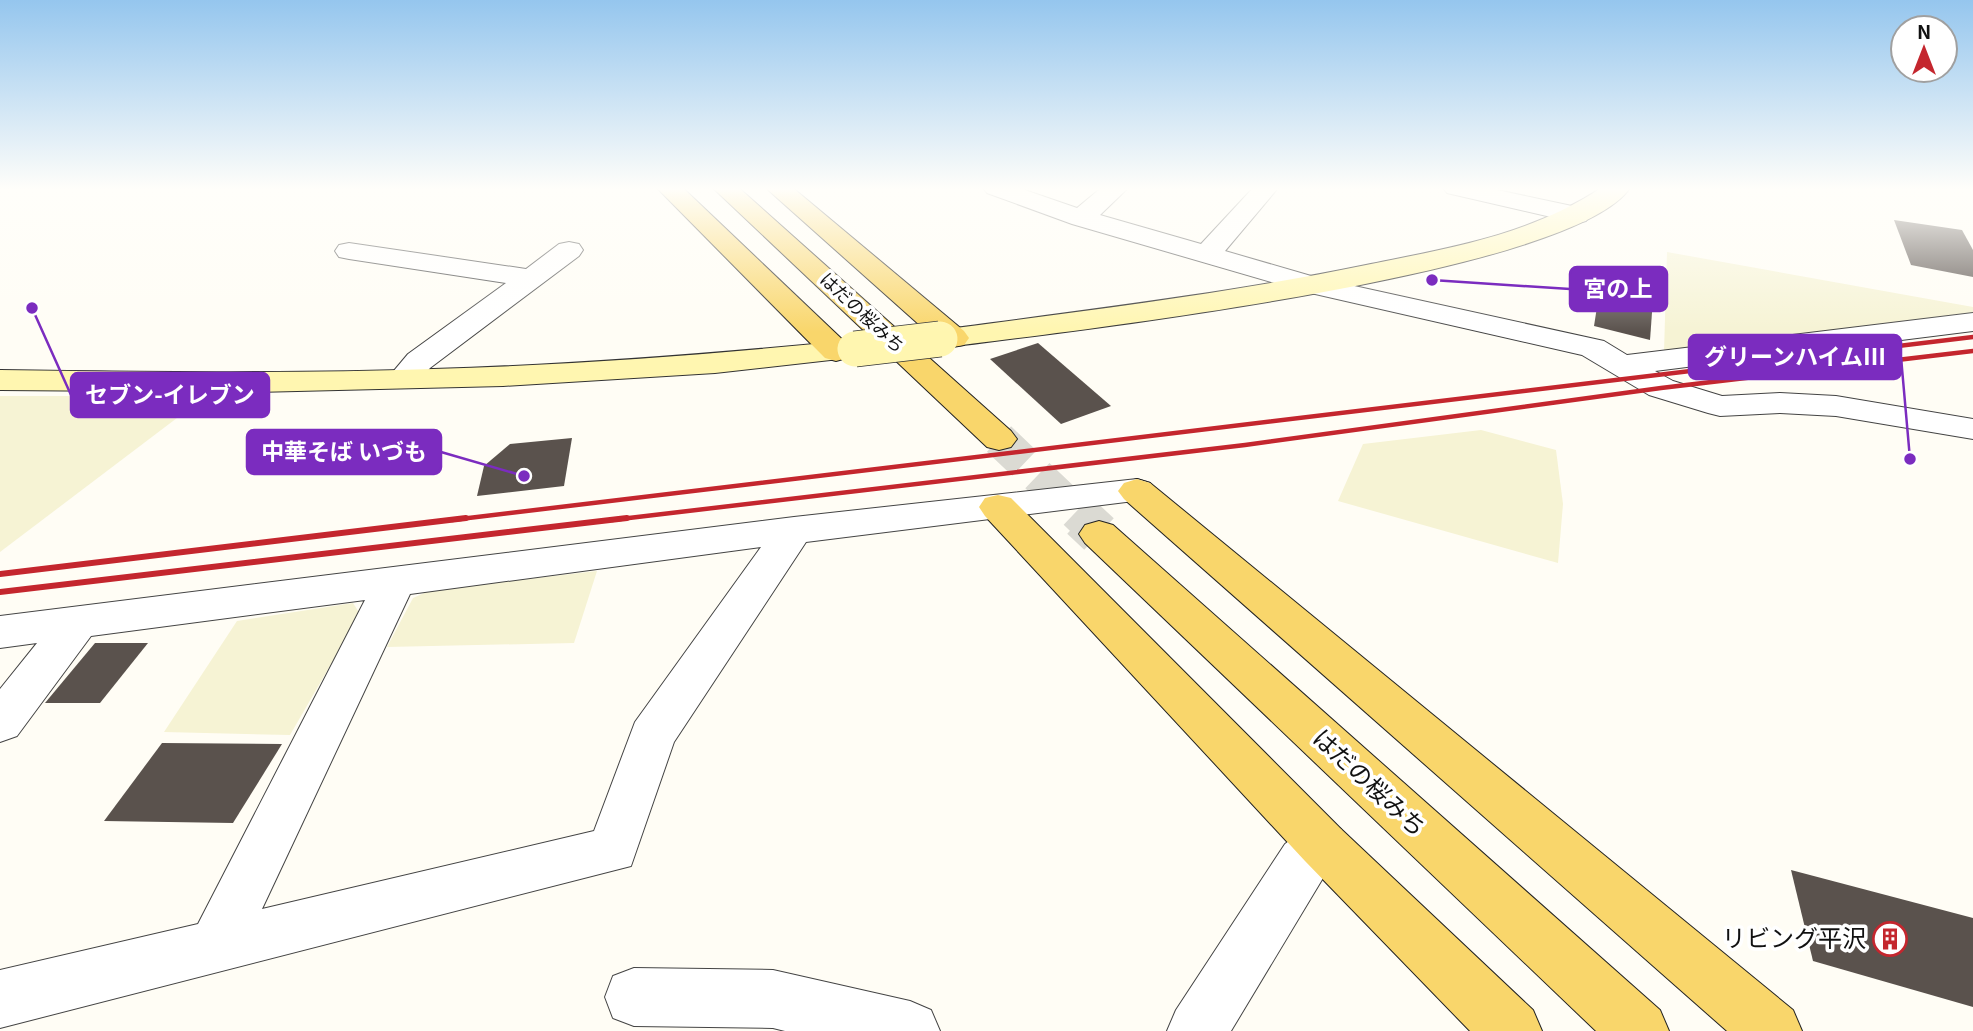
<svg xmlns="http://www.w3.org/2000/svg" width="1973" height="1031" viewBox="0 0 1973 1031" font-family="Georgia,'Noto Sans JP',serif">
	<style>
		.farmland { fill: #f6f3d4 }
		.building { fill: #5a524d }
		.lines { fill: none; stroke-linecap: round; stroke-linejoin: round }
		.primary-tunnel-far1 { stroke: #dbdad3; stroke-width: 35; stroke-dasharray: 35 18; stroke-linecap: butt }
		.primary-tunnel { stroke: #dbdad3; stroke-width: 43; stroke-dasharray: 43 22; stroke-linecap: butt }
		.street-casing { stroke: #444; stroke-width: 2 }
		.secondary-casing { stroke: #333; stroke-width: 2 }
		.primary-casing { stroke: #222; stroke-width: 2 }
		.street { fill: #fff; fill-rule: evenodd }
		.secondary { fill: #fff6b0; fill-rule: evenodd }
		.primary { fill: #f9d66b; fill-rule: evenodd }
		.rail-far1 { stroke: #c4262e; stroke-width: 4.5 }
		.rail { stroke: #c4262e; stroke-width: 6 }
		.secondary-bridge-casing { stroke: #333; stroke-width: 37; stroke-linecap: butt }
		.secondary-bridge { stroke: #fff6b0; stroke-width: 35 }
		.labels { text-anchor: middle; stroke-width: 7; stroke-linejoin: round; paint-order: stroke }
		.far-street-label { font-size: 18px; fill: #111; stroke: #fff }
		.near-street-label { font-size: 24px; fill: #111; stroke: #fff }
		.near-poi-label { font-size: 24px; fill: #111; stroke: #fff; text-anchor: end }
		.leader { fill: none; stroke: #7b2cbf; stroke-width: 2.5 }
		.callout-dot { fill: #7b2cbf; stroke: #fff; stroke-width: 2.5 }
		.callout { fill: #7b2cbf; stroke: #7b2cbf; stroke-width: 2.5 }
		.callout-label { font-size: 23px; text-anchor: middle; font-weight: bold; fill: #fff }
	</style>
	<rect width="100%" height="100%" fill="#fffdf5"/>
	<!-- farmland -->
	<g class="farmland">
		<path d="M 1667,252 L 1973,307 L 1973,316 L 1664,352 Z"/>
		<path d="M 0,396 L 206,396 L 0,552 Z"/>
		<path d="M 1481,430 L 1556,450 L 1563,504 L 1558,563 L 1338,501 L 1363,444 Z"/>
		<path d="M 597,571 L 574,643 L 387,647 L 413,598 L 431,590 Z"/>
		<path d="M 353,603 L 360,614 L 290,735 L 164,732 L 237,621 Z"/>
	</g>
	<!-- building -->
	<g class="building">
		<path d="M 1894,220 L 1962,230 L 1973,250 L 1973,277 L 1911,265 Z"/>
		<path d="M 1600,288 L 1653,299 L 1650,340 L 1594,326 Z"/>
		<path d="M 1038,343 L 1111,406 L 1061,424 L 990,359 Z"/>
		<path d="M 572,438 L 564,486 L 477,496 L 484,466 L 510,444 Z"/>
		<path d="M 95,643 L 148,643 L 100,703 L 45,703 Z"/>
		<path d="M 162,743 L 282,744 L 233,823 L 104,821 Z"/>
		<path d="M 1791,870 L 1973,918 L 1973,1007 L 1813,961 Z"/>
	</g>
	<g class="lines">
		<!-- primary-tunnel-far1 -->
		<path class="primary-tunnel-far1" d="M 999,439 L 1084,520"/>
		<!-- primary-tunnel -->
		<path class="primary-tunnel" d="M 1082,518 L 1099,534"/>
		<!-- street casing -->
		<g class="street-casing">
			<g id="street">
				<path d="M 983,188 L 1019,188 L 1077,208 L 1101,188 L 1128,188 L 1100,215 L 1201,244 L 1253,188 L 1278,188 L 1225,251 L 1318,278 L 1604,341 L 1627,355 L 1973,313 L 1973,331 L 1655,371 L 1673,381 L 1722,396 L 1780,393 L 1836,396 L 1973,419 L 1973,439 L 1836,416 L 1780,413 L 1720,416 L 1708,413 L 1649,395 L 1582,355 L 1302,291 L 1072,224 L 987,193 Z"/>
				<path d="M 1443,188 L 1488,188 L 1586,209 L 1590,215 L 1586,221 L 1577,223 L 1447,193 Z"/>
				<path d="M 569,242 L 579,244 L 583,250 L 579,256 L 430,368 C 418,382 412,391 391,386 L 387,379 L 408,354 L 506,283 L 349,259 L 339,257 L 335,251 L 339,245 L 349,243 L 526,269 L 559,244 Z"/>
				<path d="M 1137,479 L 1150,483 L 1156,491 L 1150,499 L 806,542 L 674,742 L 631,866 L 0,1028 L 0,970 L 198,924 L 365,600 L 91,636 L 17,736 L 0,742 L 0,689 L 37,643 L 0,648 L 0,616 L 794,517 ZM 761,547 L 635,722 L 594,831 L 262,909 L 410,594 Z"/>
				<path d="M 1323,822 L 1341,829 L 1349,845 L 1341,861 L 1323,878 L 1231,1031 L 1167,1031 L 1176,1010 L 1285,844 L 1305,829 Z"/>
				<path d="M 634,968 L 773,970 L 910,1001 L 931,1010 L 940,1031 L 785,1031 L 773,1028 L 634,1026 L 613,1018 L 605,997 L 613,976 Z"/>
			</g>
		</g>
		<!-- secondary casing -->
		<g class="secondary-casing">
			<g id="secondary">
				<path d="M 1601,188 L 1630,188 C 1569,276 1061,332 940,348 L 929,346 L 924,339 L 929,332 L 940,330 C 1082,311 1225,294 1366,265 C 1449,248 1528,236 1601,188 Z"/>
				<path d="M 855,340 L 866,342 L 871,349 L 866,356 L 715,373 L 503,386 L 256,392 L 0,390 L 0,370 C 144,372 289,374 433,369 C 574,365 715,354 855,340 Z"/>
			</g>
		</g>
		<!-- primary casing -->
		<g class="primary-casing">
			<g id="primary">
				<path d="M 657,188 L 683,188 L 847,344 L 852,351 L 847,358 L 836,361 L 825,358 Z"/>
				<path d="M 713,188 L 739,188 L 1011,431 L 1017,439 L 1011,447 L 999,450 L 987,447 Z"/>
				<path d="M 766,188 L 793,188 L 964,331 L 969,338 L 964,345 L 953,347 L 942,345 Z"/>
				<path d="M 1137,479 L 1150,483 L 1793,1010 L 1802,1031 L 1727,1031 L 1124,499 L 1118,491 L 1124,483 Z"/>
				<path d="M 998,495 L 1011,498 L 1341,829 L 1533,1010 L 1542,1031 L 1470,1031 L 1305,861 L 985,516 L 979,507 L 985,498 Z"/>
				<path d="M 1099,521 L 1113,525 L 1660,1010 L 1669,1031 L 1596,1031 L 1085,543 L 1079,534 L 1085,525 Z"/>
			</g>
		</g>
		<!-- street -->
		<use href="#street" class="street"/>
		<!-- secondary -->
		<use href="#secondary" class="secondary"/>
		<!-- primary -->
		<use href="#primary" class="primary"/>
		<!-- rail-far1 -->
		<g class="rail-far1">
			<path d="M 452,520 L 1973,337"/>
			<path d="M 612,520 L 1245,445 L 1661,388 L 1973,351"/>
		</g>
		<!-- rail -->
		<g class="rail">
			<path d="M 0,574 L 466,518"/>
			<path d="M 0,592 L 627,518"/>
		</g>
		<!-- secondary-bridge casing -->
		<g class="secondary-bridge-casing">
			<path id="secondary-bridge" d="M 855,349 L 940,339"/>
		</g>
		<!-- secondary-bridge -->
		<use href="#secondary-bridge" class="secondary-bridge"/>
	</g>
	<!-- sky -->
	<linearGradient id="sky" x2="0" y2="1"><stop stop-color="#95c6ee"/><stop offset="0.57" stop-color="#fffefa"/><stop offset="1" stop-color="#fffefa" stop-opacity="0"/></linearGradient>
	<rect width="1973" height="332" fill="url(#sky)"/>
	<!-- icons -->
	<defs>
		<g id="building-ring" transform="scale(1.75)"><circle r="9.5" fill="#fff" stroke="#c4262e" stroke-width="1.5"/><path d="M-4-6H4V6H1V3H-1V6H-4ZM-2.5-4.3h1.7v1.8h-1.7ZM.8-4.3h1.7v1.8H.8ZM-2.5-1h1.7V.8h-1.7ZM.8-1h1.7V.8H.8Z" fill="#c4262e"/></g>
	</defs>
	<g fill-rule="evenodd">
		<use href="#building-ring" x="1890" y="939"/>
	</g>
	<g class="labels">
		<!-- far-street labels -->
		<g class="far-street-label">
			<text transform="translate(862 313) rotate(43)" y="6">はだの桜みち</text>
		</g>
		<!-- near-street labels -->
		<g class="near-street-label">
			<text transform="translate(1369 783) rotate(43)" y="8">はだの桜みち</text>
		</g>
		<!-- near-poi labels -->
		<g class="near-poi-label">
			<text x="1866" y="947">リビング平沢</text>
		</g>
	</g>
	<!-- callouts -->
	<path class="leader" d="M1432 280L1570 289M1910 459L1901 357M32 308L71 395M524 476L441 452"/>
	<g class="callout-dot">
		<circle cx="1432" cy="280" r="7"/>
		<circle cx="1910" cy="459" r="7"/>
		<circle cx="32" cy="308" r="7"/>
		<circle cx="524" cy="476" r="7"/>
	</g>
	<g class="callout">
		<rect x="1570" y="267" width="97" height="44" rx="7"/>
		<rect x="1689" y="335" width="212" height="44" rx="7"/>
		<rect x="71" y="373" width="198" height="44" rx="7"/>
		<rect x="247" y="430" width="194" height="44" rx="7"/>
	</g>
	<g class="callout-label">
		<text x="1618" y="297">宮の上</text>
		<text x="1795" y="365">グリーンハイムⅢ</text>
		<text x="170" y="403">セブン-イレブン</text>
		<text x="344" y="460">中華そば いづも</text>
	</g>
	<!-- north arrow -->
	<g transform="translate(1924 49)"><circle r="33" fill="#ffffff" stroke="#a0a0a0" stroke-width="2"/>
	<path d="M0-5L12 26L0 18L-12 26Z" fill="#c4262e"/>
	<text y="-10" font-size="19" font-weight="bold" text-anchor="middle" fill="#111111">N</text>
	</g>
</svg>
